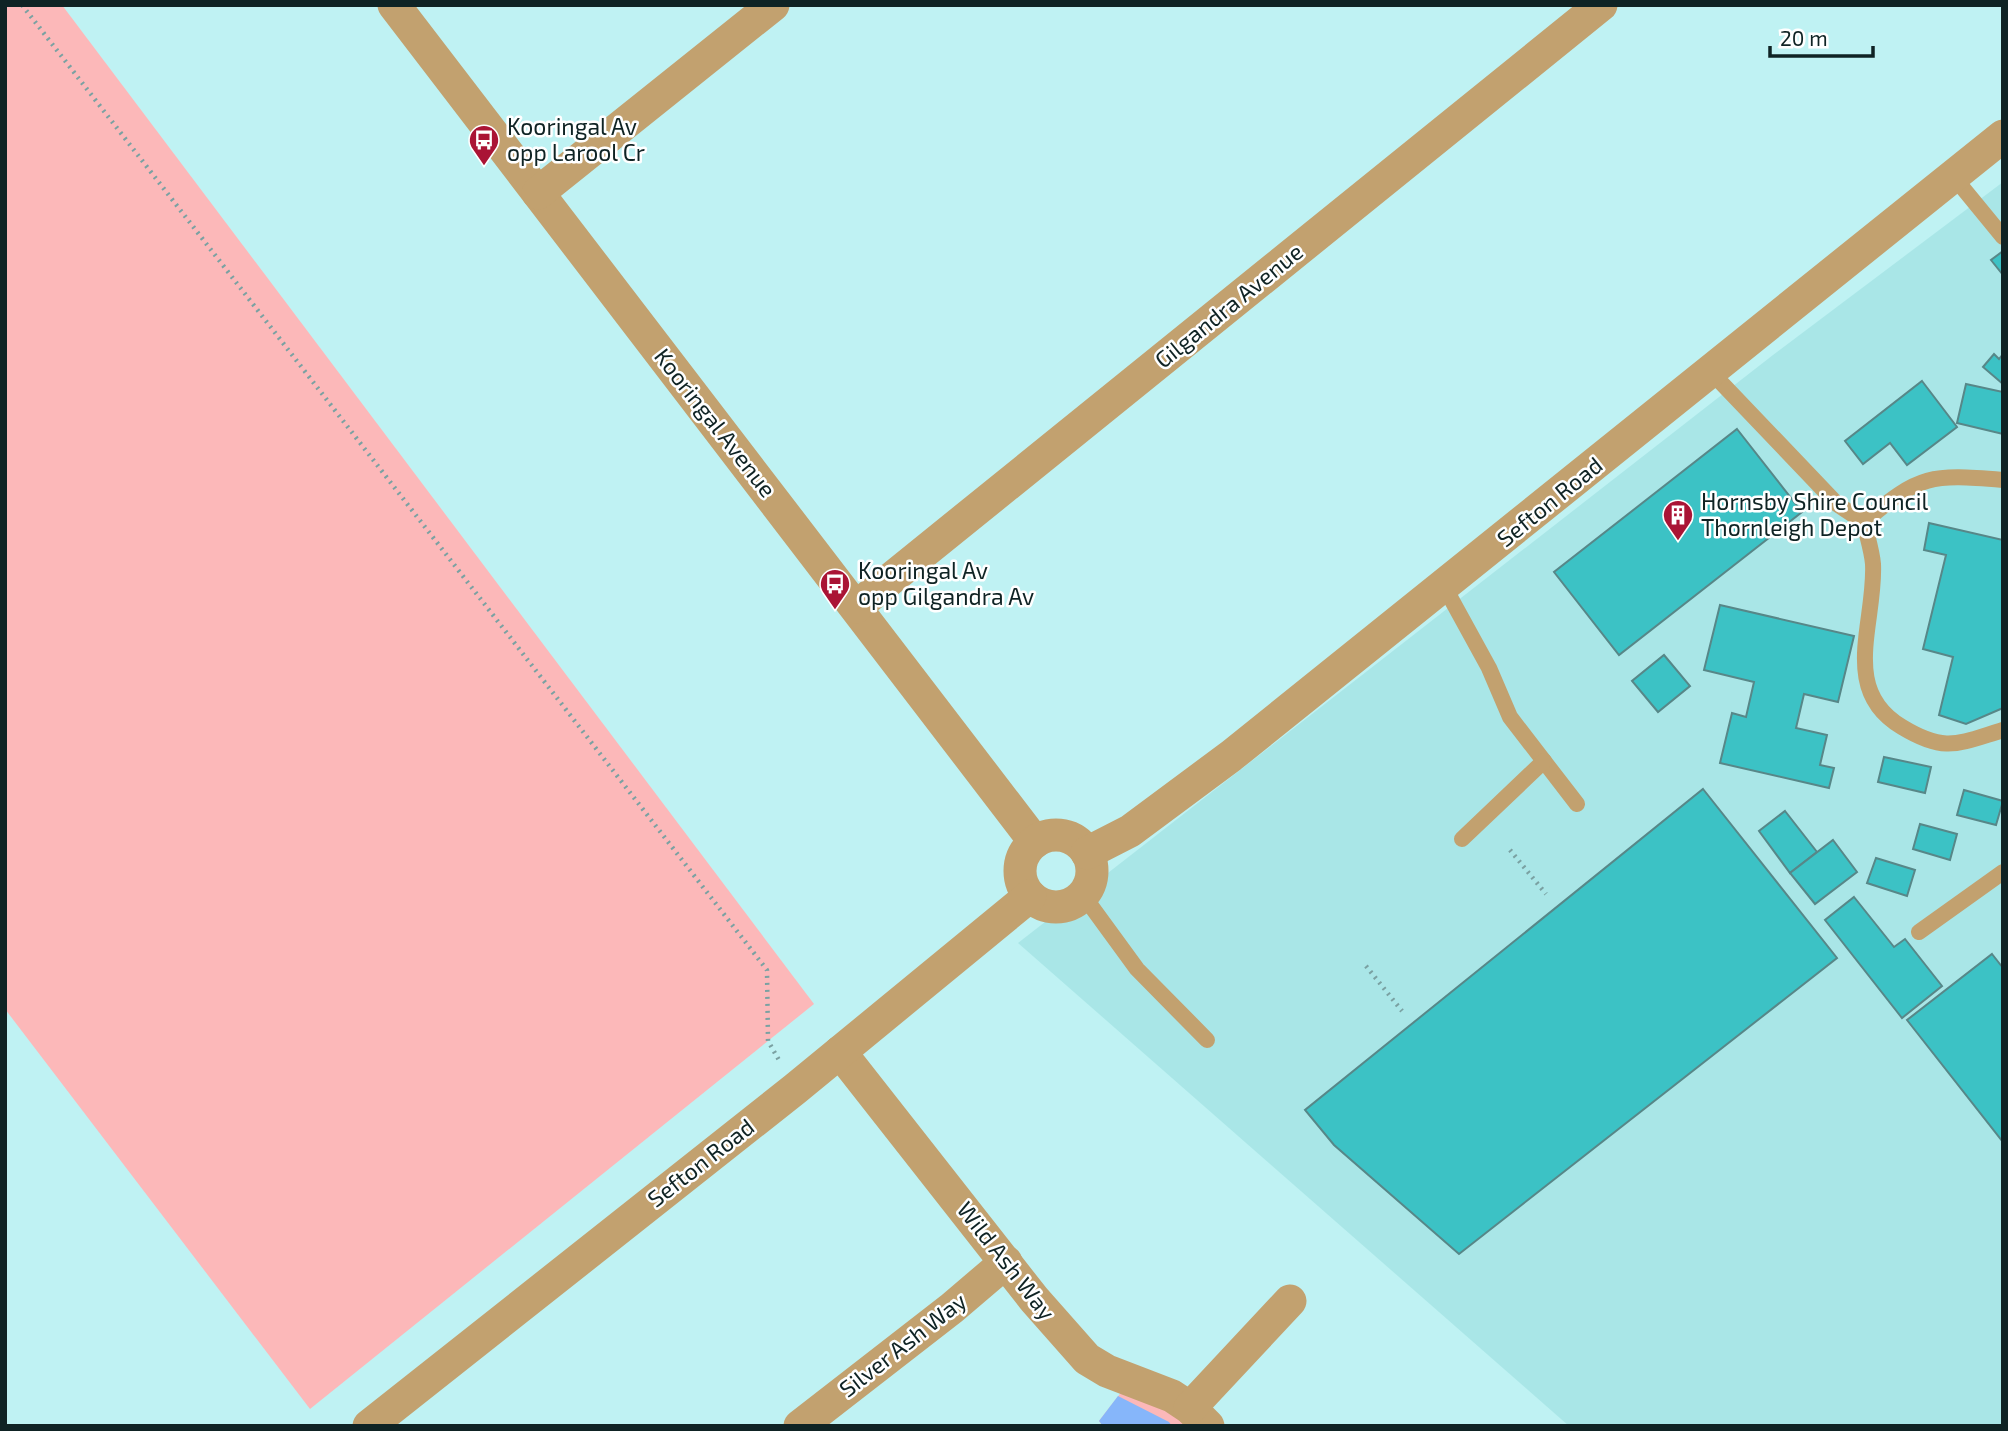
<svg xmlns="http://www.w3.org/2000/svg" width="2008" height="1431" viewBox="0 0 2008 1431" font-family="'Exo 2',sans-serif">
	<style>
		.built { fill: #a9e6e7 }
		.green { fill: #fcb8b9 }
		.water { fill: #86b6fa }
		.building { fill: #3cc2c5; stroke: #578788; stroke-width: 2 }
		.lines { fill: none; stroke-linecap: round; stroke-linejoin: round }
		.path { stroke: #7aa1a2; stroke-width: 4.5; stroke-dasharray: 2 5; stroke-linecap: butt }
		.service { stroke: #c2a16f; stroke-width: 16 }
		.minor { stroke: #c2a16f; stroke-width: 33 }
		.labels { text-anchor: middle; stroke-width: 5; stroke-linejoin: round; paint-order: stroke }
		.poi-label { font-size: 23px; fill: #0f2324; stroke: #fff; text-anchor: start }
		.street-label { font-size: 23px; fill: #0f2324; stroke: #fff }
	</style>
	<rect width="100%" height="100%" fill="#bff2f3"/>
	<!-- built -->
	<path class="built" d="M 2003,182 L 2003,1426 L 1569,1426 L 1018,943 L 1773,355 Z"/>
	<!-- green -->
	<g class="green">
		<path d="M 5,5 L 62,5 L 814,1004 L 310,1409 L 5,1009 Z"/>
		<path d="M 1126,1386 L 1192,1426 L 1103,1426 L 1099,1421 Z"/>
	</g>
	<!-- water -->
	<path class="water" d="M 1118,1396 L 1169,1422 L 1172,1426 L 1103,1426 L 1099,1421 Z"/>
	<!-- building -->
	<g class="building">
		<path d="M 2003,251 L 2003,275 L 1991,260 Z"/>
		<path d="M 1994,354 L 1999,359 L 2003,354 L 2003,384 L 1983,367 Z"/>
		<path d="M 1922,381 L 1957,427 L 1907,465 L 1890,443 L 1863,464 L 1845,441 Z"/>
		<path d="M 1966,384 L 2003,392 L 2003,434 L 1957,423 Z"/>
		<path d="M 1737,429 L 1802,512 L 1619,655 L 1554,572 Z"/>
		<path d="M 1929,523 L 2003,540 L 2003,708 L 1966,724 L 1939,715 L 1953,657 L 1923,649 L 1946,555 L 1924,550 Z"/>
		<path d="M 1720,605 L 1854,636 L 1838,702 L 1804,694 L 1796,728 L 1827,735 L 1820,765 L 1834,768 L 1829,788 L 1720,763 L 1732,713 L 1746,717 L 1754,682 L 1704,670 Z"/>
		<path d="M 1664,655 L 1690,686 L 1658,712 L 1632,681 Z"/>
		<path d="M 1884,757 L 1931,767 L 1925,793 L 1878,782 Z"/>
		<path d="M 1703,789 L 1837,958 L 1459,1254 L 1334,1145 L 1305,1110 Z"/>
		<path d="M 1964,790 L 2003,801 L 1996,825 L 1957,815 Z"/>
		<path d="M 1785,811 L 1817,852 L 1790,873 L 1759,831 Z"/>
		<path d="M 1920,824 L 1957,834 L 1950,860 L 1913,849 Z"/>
		<path d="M 1833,840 L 1857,872 L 1815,904 L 1790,873 Z"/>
		<path d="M 1876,858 L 1915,870 L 1907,896 L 1867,883 Z"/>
		<path d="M 1854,897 L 1894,947 L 1905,939 L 1942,986 L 1902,1018 L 1825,920 Z"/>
		<path d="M 1992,954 L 2003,968 L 2003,1142 L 1907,1020 Z"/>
	</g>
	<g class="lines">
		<!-- path -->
		<g class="path">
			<path d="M 22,5 L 767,970 L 768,1041 L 779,1060"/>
			<path d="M 1510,850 L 1546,894"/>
			<path d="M 1366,966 L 1402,1011"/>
		</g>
		<!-- service -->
		<g class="service">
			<path d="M 1953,176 L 2003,237"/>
			<path d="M 1711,372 L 1837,504 L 1864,522 C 1867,536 1872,551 1873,564 C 1876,622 1839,690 1902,727 C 1945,753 1957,744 2003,730"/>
			<path d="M 1864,522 C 1920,474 1931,474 2003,480"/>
			<path d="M 1444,586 L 1489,668 L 1510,717 L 1577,804"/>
			<path d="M 1462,839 L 1544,761"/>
			<path d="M 1083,895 L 1137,969 L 1207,1040"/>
			<path d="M 1919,932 L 2003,872"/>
		</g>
		<!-- minor -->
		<g class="minor">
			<path d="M 394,5 L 1035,842"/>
			<path d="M 538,193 L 773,5"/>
			<path d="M 856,607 L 1601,5"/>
			<circle cx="1056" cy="871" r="36"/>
			<path d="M 1087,853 L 1130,831 L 1231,756 L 2003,136"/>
			<path d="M 840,1052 L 1034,1299 L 1087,1359 L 1107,1371 L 1172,1396 L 1190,1408 L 1208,1426"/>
			<path d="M 1190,1408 L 1290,1301"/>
			<path d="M 369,1426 L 795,1089 L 1030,896"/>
			<path d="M 800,1426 L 952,1308 L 1006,1262"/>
		</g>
	</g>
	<!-- icons -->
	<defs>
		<g id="bus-pin" transform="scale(1.575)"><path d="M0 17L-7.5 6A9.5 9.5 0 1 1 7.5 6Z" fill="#aa1435" stroke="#fff"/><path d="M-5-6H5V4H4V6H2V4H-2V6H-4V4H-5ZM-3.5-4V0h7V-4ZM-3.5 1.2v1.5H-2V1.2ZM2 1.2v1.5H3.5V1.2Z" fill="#fff"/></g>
		<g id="building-pin" transform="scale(1.575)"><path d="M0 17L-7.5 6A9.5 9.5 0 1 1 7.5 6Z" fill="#aa1435" stroke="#fff"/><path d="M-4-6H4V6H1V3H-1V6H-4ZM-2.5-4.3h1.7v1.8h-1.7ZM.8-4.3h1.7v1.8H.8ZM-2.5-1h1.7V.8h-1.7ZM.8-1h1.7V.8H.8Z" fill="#fff"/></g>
	</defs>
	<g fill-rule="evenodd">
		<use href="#bus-pin" x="484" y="140"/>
		<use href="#building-pin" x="1678" y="515"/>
		<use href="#bus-pin" x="835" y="584"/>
	</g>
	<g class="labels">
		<!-- poi labels -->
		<g class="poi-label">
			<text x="507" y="135">Kooringal Av<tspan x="507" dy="26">opp Larool Cr</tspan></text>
			<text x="1701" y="510">Hornsby Shire Council<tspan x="1701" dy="26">Thornleigh Depot</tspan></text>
			<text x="858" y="579">Kooringal Av<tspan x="858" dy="26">opp Gilgandra Av</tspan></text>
		</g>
		<!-- street labels -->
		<g class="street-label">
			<text transform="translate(1229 306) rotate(-39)" y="8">Gilgandra Avenue</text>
			<text transform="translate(715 423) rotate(52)" y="8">Kooringal Avenue</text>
			<text transform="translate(1550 502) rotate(-39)" y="8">Sefton Road</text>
			<text transform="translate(701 1163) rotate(-38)" y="8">Sefton Road</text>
			<text transform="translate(1006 1261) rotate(52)" y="8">Wild Ash Way</text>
			<text transform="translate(903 1345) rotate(-38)" y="8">Silver Ash Way</text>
		</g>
	</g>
	<!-- border -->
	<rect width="2008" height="1431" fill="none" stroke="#0f2324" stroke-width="14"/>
	<!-- scale -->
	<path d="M1770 46v10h103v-10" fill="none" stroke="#0f2324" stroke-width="3.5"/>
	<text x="1780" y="46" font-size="21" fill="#0f2324" stroke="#ffffff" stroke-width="5" paint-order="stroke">20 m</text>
</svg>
